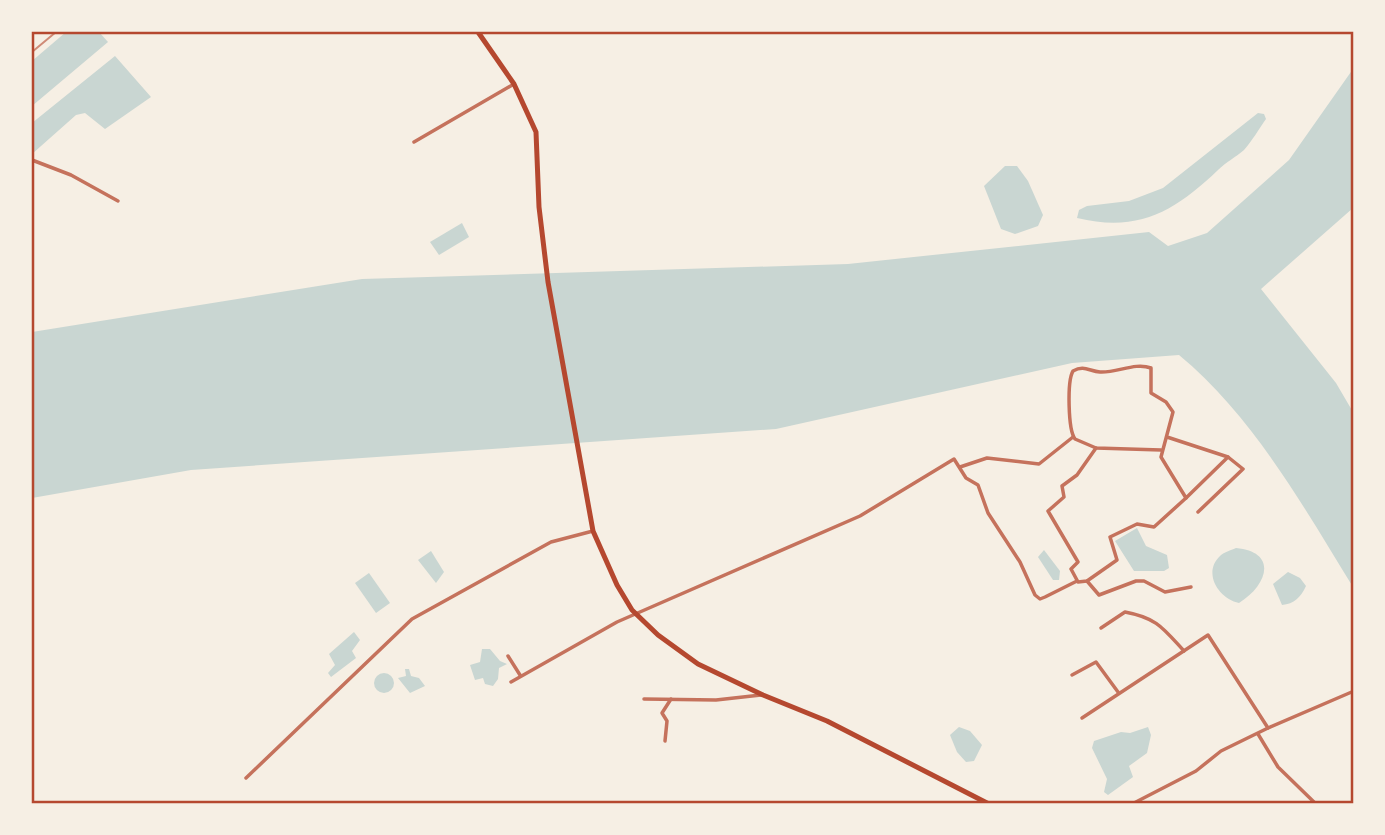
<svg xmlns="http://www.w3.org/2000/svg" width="1385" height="835" viewBox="0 0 1385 835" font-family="Merriweather,serif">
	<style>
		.water { fill: #c9d6d2 }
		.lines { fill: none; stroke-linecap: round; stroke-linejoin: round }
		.minor { stroke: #c5725c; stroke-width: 3.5 }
		.primary { stroke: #b5482f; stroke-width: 5 }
		.rail { stroke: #cf8b77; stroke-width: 2 }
		.neatline { fill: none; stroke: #b5482f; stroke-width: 2.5 }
	</style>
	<rect width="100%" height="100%" fill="#f6efe4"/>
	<!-- water -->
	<g class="water">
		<path d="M 66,32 L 99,32 L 108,42 L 32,106 L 32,61 Z"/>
		<path d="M 115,56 L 151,97 L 105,129 L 85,113 L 76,115 L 32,154 L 32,123 Z"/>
		<path d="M 1353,69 L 1353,208 L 1261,289 L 1336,383 L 1353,412 L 1353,587 C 1303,506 1253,416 1179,355 L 1072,363 L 776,429 L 191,470 L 32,498 L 32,332 L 362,279 L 848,264 L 1149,232 L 1168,246 L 1207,233 L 1289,160 Z"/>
		<path d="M 1258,113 L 1264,114 L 1266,119 C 1259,129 1252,141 1244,150 C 1236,157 1226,162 1218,170 C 1175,211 1139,233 1077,218 L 1079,210 L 1087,206 L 1129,201 L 1163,188 Z"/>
		<path d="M 1005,166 L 1017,166 L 1028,181 L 1043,215 L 1038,226 L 1015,234 L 1001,229 L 984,186 Z"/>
		<path d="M 462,223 L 469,237 L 439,255 L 430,242 Z"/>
		<path d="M 1137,528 L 1146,546 L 1167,555 L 1169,568 L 1164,571 L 1134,571 L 1115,541 Z"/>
		<path d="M 1236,548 C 1279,552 1267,586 1239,603 C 1219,599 1202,573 1220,556 C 1224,552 1232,550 1236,548 Z"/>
		<path d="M 1044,550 L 1060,571 L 1059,580 L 1053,580 L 1038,557 Z"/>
		<path d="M 431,551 L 444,572 L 436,583 L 418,560 Z"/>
		<path d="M 1288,572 L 1300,578 L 1306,586 C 1301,597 1294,604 1282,605 L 1273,584 Z"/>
		<path d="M 369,573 L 390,603 L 376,613 L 355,583 Z"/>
		<path d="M 354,632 L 360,640 L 352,651 L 356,658 L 331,677 L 328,673 L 335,665 L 329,654 Z"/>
		<path d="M 482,649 L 490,649 L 500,661 L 507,664 L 499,668 L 498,679 L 493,686 L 485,684 L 483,678 L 475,680 L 470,665 L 480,662 Z"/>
		<path d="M 405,669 L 409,669 L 411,676 L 419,678 L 425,686 L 410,693 L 398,678 L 406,676 Z"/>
		<circle cx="384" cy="683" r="10"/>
		<path d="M 959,727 L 970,731 L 982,745 L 974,761 L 966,762 L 957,752 L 950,735 Z"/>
		<path d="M 1148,727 L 1151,735 L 1147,753 L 1129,766 L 1133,777 L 1108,795 L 1104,792 L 1107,779 L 1092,748 L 1094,741 L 1121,732 L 1130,733 Z"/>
	</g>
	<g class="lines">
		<!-- minor -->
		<g class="minor">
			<path d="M 414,142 L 514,84"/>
			<path d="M 32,160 L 71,175 L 118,201"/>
			<path d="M 1096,448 L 1077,475 L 1062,486 L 1064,497 L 1048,511 L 1078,562 L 1071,569 L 1078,582 L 1087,581 L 1117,560 L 1110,537 L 1137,524 L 1154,527 L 1186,498"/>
			<path d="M 1161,450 L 1096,448 L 1075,439 C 1068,430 1067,381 1073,371 C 1084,365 1089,371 1100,372 C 1117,373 1135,362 1151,368 L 1151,393 L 1166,402 L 1173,412 L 1161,457 L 1186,498 L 1228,457 L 1167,437"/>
			<path d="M 960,467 L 987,458 L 1039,464 L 1073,437"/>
			<path d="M 1198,512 L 1243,469 L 1228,457"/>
			<path d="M 1087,581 L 1099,595 L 1136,581 L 1144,581 L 1165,592 L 1191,587"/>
			<path d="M 1101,628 L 1125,612 C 1157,618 1163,628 1184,651"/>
			<path d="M 508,656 L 520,675"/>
			<path d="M 1072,675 L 1096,662 L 1118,692"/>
			<path d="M 511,682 L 617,622 L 860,516 L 954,459 L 966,478 L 978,485 L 988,513 L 1020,562 L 1035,595 L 1040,599 L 1045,597 L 1077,581"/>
			<path d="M 644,699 L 716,700 L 761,695"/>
			<path d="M 1082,718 L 1208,635 L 1268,728"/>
			<path d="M 1258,734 L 1278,767 L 1316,804"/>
			<path d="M 665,741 L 667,721 L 662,713 L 671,699"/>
			<path d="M 246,778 L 412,619 L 551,542 L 593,531"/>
			<path d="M 1132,804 L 1196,771 L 1221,751 L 1268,728 L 1354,691"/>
		</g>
		<!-- primary -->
		<path class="primary" d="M 478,32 L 514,84 L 536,132 L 539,207 L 548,282 L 593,531 L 617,585 L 632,610 L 658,635 L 698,664 L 763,695 L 827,721 L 989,804"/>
		<!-- rail -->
		<path class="rail" d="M 32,52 L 56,32"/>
	</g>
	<!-- border -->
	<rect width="1385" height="835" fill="none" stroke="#f6efe4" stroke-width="66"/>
	<rect x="33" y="33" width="1319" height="769" class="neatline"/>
</svg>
